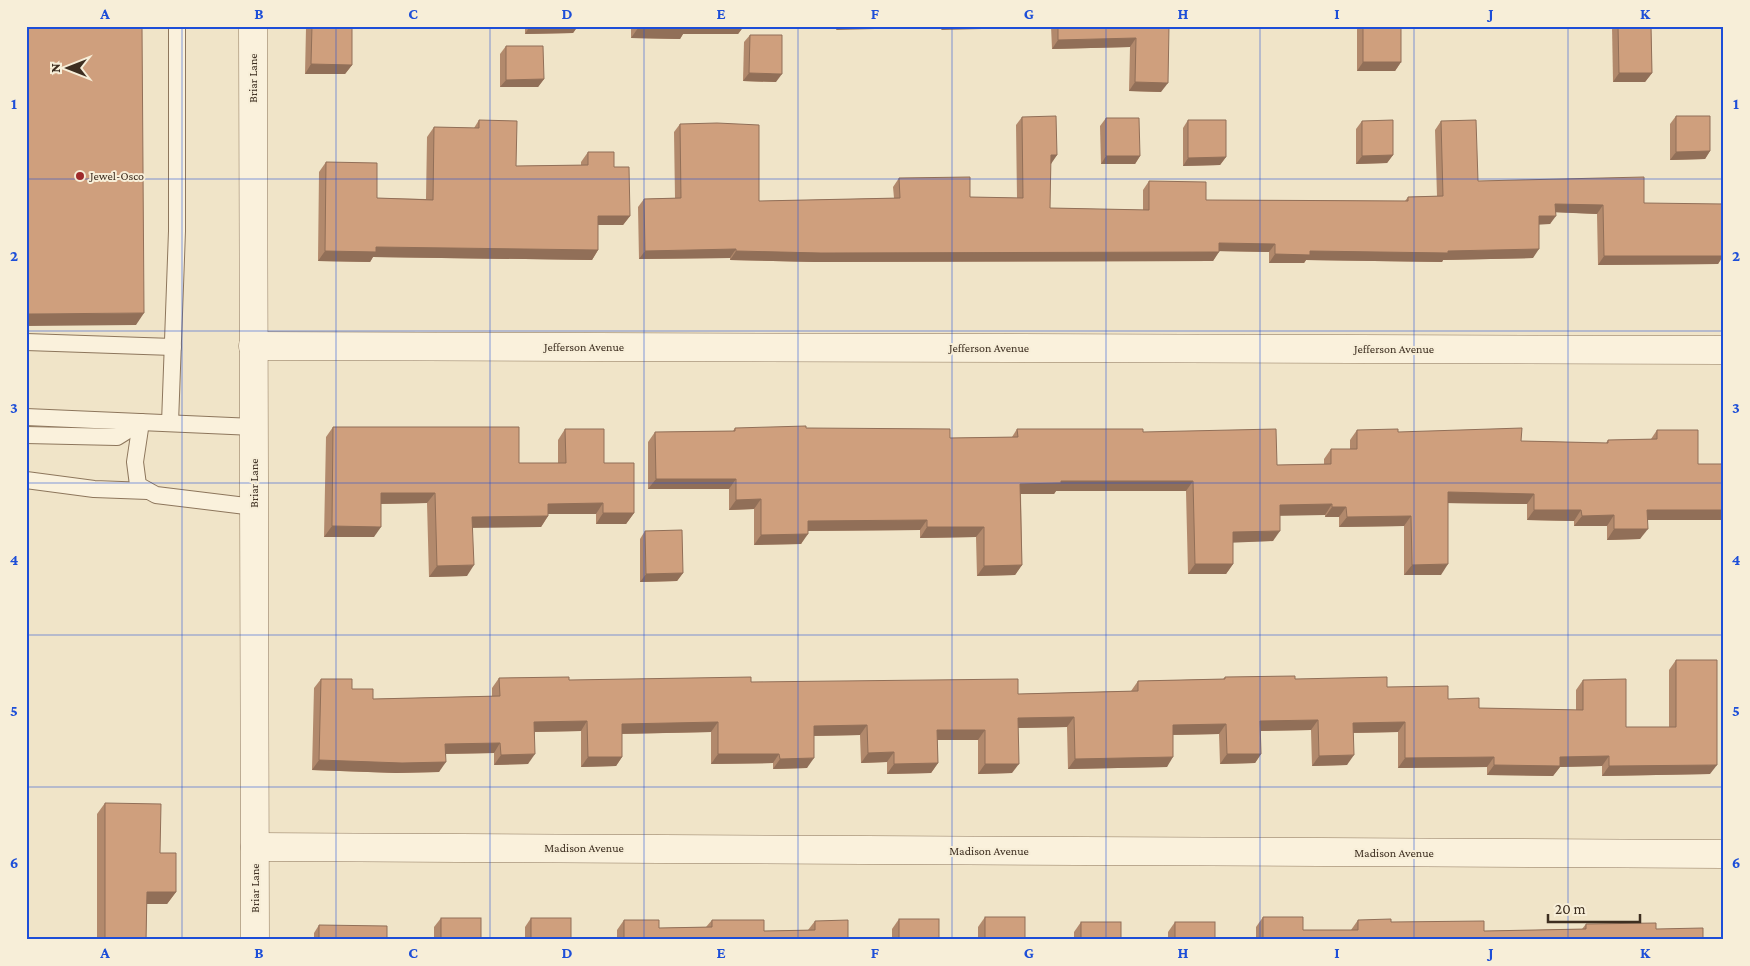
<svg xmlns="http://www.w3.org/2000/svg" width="1750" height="966" viewBox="0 0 1750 966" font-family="'Crimson Pro',serif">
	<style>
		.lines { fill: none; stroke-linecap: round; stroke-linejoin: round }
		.service-casing { stroke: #8d765c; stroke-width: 18 }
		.minor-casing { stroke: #8d765c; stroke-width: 29 }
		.service { stroke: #faf1dc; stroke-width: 16 }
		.minor { stroke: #faf1dc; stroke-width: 28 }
		.wall { fill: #b2896c }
		.shaded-wall { fill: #916f58 }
		.building { fill: #cf9f7d; stroke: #916f58 }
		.grid { fill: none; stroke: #1d4ed8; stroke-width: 1; stroke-opacity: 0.55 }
		.poi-dot { fill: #9e2a2b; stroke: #f7eed8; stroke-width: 2 }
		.labels { text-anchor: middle; stroke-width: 4; stroke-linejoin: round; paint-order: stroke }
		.street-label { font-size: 12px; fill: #3d2e20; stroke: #f7eed8 }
		.poi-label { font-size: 12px; fill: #3d2e20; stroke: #f7eed8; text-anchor: start }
		.neatline { fill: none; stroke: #1d4ed8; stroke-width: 2 }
		.grid-label { font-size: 16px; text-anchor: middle; font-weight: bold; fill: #1d4ed8 }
	</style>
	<rect width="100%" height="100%" fill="#f0e4c8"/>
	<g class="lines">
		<!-- service casing -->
		<g class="service-casing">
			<g id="service">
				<path d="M 26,342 L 173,347"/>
				<path d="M 26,417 L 254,427"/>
				<path d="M 141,422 L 135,462 L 138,485 L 156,495 L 254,507"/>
				<path d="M 170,423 L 177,231 L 177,26"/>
				<path d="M 26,435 L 117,437 L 141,422"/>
				<path d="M 26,480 L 94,489 L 148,491"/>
			</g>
		</g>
		<!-- minor casing -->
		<g class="minor-casing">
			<g id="minor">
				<path d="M 253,26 L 255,940"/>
				<path d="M 253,346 L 1724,350"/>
				<path d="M 255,847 L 1724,854"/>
			</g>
		</g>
		<!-- service -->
		<use href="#service" class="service"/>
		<!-- minor -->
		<use href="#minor" class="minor"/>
	</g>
	<!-- wall -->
	<g class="wall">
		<path d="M 296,26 L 379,26 L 378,28 L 352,27 L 352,65 L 345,74 L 305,74 L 306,28 L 296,27 Z"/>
		<path d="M 525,26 L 578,26 L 573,33 L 525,34 Z"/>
		<path d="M 631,26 L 744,26 L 738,34 L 683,34 L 680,39 L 631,38 Z"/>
		<path d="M 1051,26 L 1169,26 L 1161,92 L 1129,91 L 1130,47 L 1052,49 Z"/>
		<path d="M 1357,26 L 1401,26 L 1401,62 L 1395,71 L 1357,71 Z"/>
		<path d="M 1612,26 L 1651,26 L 1652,73 L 1645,82 L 1613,82 Z"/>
		<path d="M 750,35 L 776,82 L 743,81 L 744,42 Z"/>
		<path d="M 506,46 L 544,79 L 538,87 L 500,87 L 500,54 Z"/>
		<path d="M 1676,116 L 1710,151 L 1705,159 L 1670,160 L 1670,124 Z"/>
		<path d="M 1022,117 L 1057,155 L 1050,164 L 1050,208 L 1143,210 L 1143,190 L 1149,181 L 1206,200 L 1405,201 L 1408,197 L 1437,196 L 1435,130 L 1441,121 L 1478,181 L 1644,203 L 1723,256 L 1718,264 L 1598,265 L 1597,214 L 1556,212 L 1550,224 L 1539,224 L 1533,258 L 1443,260 L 1442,262 L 1306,260 L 1304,263 L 1269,263 L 1269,252 L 1219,251 L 1213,261 L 815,262 L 730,260 L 730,258 L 639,259 L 638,207 L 644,199 L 675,198 L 674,132 L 680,124 L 759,201 L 894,198 L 893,187 L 899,178 L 970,197 L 1017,198 L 1016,125 Z"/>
		<path d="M 1106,118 L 1140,156 L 1135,164 L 1101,164 L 1100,126 Z"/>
		<path d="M 479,120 L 516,166 L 581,165 L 581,162 L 588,152 L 614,167 L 630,216 L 623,225 L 598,225 L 598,250 L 592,260 L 373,257 L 370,262 L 318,261 L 319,172 L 326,162 L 377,198 L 426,199 L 427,137 L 434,127 L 474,128 Z"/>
		<path d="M 1188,120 L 1226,157 L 1220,165 L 1183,166 L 1183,128 Z"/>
		<path d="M 1362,121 L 1393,155 L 1387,163 L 1356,164 L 1356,129 Z"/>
		<path d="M 333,427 L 519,463 L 558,463 L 558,440 L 565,429 L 604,463 L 634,513 L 626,524 L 596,524 L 596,514 L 548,514 L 548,516 L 541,527 L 473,527 L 467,576 L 429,577 L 427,503 L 381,504 L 374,537 L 324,537 L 326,437 Z"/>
		<path d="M 735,428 L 806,428 L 950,438 L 1012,437 L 1017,429 L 1143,432 L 1277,465 L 1324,464 L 1324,459 L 1331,449 L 1350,449 L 1350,440 L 1357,430 L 1521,441 L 1606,443 L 1608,440 L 1651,439 L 1657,430 L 1698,464 L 1724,464 L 1724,516 L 1721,520 L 1647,520 L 1640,539 L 1607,540 L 1607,526 L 1574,526 L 1574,521 L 1527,520 L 1527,504 L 1448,503 L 1441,575 L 1404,575 L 1404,526 L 1339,527 L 1339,517 L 1325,517 L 1325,515 L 1280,515 L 1273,541 L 1233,542 L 1233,564 L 1226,574 L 1188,574 L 1186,491 L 1056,491 L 1054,494 L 1021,494 L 1022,565 L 1015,575 L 977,576 L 976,537 L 920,538 L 920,530 L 808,531 L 801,544 L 754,545 L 754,509 L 729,510 L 729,489 L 648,489 L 648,442 L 655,432 L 733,431 Z"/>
		<path d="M 645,531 L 683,573 L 677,581 L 640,582 L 640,539 Z"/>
		<path d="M 1676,660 L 1710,774 L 1602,776 L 1602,766 L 1560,767 L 1553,776 L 1487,775 L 1487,767 L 1398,768 L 1398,732 L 1353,733 L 1347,765 L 1312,766 L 1311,730 L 1261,731 L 1261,754 L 1255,763 L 1220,764 L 1219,734 L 1173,735 L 1167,767 L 1068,769 L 1067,727 L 1018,728 L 1012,773 L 978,774 L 978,740 L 937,740 L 938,763 L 931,773 L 887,774 L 887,762 L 861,763 L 860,735 L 814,736 L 807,768 L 773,769 L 773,763 L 711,764 L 711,732 L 622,734 L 622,757 L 616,766 L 581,767 L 581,731 L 535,732 L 528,764 L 494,765 L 494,753 L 446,754 L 439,772 L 396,773 L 312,770 L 314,688 L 321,679 L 352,689 L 373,699 L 492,696 L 492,688 L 499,678 L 569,680 L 751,682 L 1018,694 L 1131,691 L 1138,681 L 1223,679 L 1225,677 L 1295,679 L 1387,687 L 1448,699 L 1479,708 L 1576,710 L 1576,690 L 1583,680 L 1626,727 L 1669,727 L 1669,670 Z"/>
		<path d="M 105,803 L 160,853 L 176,892 L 167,904 L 147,904 L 146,940 L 97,940 L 97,814 Z"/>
		<path d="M 985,917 L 1025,940 L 978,940 L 978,927 Z"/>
		<path d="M 1263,917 L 1303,930 L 1351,930 L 1358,920 L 1391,922 L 1484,931 L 1582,929 L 1586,924 L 1656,929 L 1703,940 L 1256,940 L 1256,927 Z"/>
		<path d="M 441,918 L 481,940 L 434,940 L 434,927 Z"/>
		<path d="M 531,918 L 571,940 L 525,940 L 525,927 Z"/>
		<path d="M 899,919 L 939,940 L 892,940 L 892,929 Z"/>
		<path d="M 624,920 L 659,928 L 706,927 L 712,920 L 764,931 L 808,930 L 815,921 L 848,940 L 617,940 L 617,930 Z"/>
		<path d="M 1081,922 L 1121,940 L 1074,940 L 1074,932 Z"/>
		<path d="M 1175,922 L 1215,940 L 1168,940 L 1168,932 Z"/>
		<path d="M 319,925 L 387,940 L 314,940 L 314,933 Z"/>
	</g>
	<!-- shaded-wall -->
	<g class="shaded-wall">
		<path d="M 296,26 L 306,26 L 306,28 L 296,27 Z"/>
		<path d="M 346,26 L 379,26 L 378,28 Z"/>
		<path d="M 530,26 L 578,26 L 573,33 L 525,34 Z"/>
		<path d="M 685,26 L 744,26 L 738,34 L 683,34 L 680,39 L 631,38 L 638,28 Z"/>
		<path d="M 838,26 L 878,26 L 875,29 L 836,30 Z"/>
		<path d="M 944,26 L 984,26 L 982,29 L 941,30 Z"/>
		<path d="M 1136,38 L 1130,47 L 1052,49 L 1058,40 Z"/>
		<path d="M 1363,62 L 1401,62 L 1395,71 L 1357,71 Z"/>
		<path d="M 311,64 L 352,65 L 345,74 L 305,74 Z"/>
		<path d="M 749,73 L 782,74 L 776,82 L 743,81 Z"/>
		<path d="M 1619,73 L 1652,73 L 1645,82 L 1613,82 Z"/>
		<path d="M 544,79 L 538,87 L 500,87 L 506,80 Z"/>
		<path d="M 1135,82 L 1168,83 L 1161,92 L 1129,91 Z"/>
		<path d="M 1710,151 L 1705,159 L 1670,160 L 1676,152 Z"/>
		<path d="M 1051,155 L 1057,155 L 1051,164 L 1045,164 Z"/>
		<path d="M 1393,155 L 1387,163 L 1356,164 L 1362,156 Z"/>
		<path d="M 1106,156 L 1140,156 L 1135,164 L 1101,164 Z"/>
		<path d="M 1226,157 L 1220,165 L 1183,166 L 1188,158 Z"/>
		<path d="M 1555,204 L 1603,205 L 1597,214 L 1549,212 Z"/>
		<path d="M 598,216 L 630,216 L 623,225 L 592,225 Z"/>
		<path d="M 1539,216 L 1556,216 L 1550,224 L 1533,225 Z"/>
		<path d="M 1219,243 L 1275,244 L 1269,252 L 1213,251 Z"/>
		<path d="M 376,247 L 598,250 L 592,260 L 373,257 L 370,262 L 318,261 L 325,251 Z"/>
		<path d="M 736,249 L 730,258 L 639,259 L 645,251 Z"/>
		<path d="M 1539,249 L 1533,258 L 1443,260 L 1442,262 L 1306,260 L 1304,263 L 1269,263 L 1275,254 L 1310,251 L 1448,251 Z"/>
		<path d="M 736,251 L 1219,252 L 1213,261 L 815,262 L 730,260 Z"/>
		<path d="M 1604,256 L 1723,256 L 1718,264 L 1598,265 Z"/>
		<path d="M 144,313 L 136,325 L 26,326 L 26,314 Z"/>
		<path d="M 656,479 L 736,479 L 729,489 L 648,489 Z"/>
		<path d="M 1061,481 L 1193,481 L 1186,491 L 1056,491 L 1054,494 L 1013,494 L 1020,484 Z"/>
		<path d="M 1448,492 L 1534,494 L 1527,504 L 1440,503 Z"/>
		<path d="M 381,493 L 435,493 L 427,503 L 374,504 Z"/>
		<path d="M 761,499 L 754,509 L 729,510 L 736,500 Z"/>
		<path d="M 603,503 L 596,514 L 541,514 L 548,504 Z"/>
		<path d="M 1332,504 L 1325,515 L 1272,516 L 1280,505 Z"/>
		<path d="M 1332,507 L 1346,507 L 1339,517 L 1325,517 Z"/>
		<path d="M 1534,510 L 1581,510 L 1574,521 L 1527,520 Z"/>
		<path d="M 1647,510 L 1724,510 L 1724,516 L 1721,520 L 1640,520 Z"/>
		<path d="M 603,513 L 634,513 L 626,524 L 596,524 Z"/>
		<path d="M 1614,515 L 1607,526 L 1574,526 L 1582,516 Z"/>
		<path d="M 548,516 L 541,527 L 465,528 L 472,517 Z"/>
		<path d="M 1411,516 L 1404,526 L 1339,527 L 1347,517 Z"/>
		<path d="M 927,520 L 920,530 L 801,531 L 808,521 Z"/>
		<path d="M 332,526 L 381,527 L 374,537 L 324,537 Z"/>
		<path d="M 927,527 L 984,527 L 976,537 L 920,538 Z"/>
		<path d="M 1614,529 L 1648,529 L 1640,539 L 1607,540 Z"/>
		<path d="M 1280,531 L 1273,541 L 1225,543 L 1233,532 Z"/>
		<path d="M 808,534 L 801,544 L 754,545 L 761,535 Z"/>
		<path d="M 1195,564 L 1233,564 L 1226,574 L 1188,574 Z"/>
		<path d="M 1448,564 L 1441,575 L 1404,575 L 1412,565 Z"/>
		<path d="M 474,565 L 467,576 L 429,577 L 437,566 Z"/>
		<path d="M 1022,565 L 1015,575 L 977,576 L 984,566 Z"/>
		<path d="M 683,573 L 677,581 L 640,582 L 646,574 Z"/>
		<path d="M 1074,717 L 1067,727 L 1012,728 L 1018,718 Z"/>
		<path d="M 1318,720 L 1311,730 L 1254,731 L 1260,721 Z"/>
		<path d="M 587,721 L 581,731 L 528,732 L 534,722 Z"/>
		<path d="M 718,722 L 711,732 L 615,734 L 622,724 Z"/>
		<path d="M 1405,722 L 1398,732 L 1346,733 L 1353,723 Z"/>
		<path d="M 1226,724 L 1219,734 L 1166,735 L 1173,725 Z"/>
		<path d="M 867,725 L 860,735 L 807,736 L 814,726 Z"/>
		<path d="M 937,730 L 985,730 L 978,740 L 930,740 Z"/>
		<path d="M 500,743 L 494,753 L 439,754 L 445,744 Z"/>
		<path d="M 894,752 L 887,762 L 861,763 L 868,753 Z"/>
		<path d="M 535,754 L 528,764 L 494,765 L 501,755 Z"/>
		<path d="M 718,754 L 779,754 L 773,763 L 711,764 Z"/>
		<path d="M 1227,754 L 1261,754 L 1255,763 L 1220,764 Z"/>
		<path d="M 1354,755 L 1347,765 L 1312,766 L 1319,756 Z"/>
		<path d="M 1609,756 L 1602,766 L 1560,767 L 1553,776 L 1487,775 L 1494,765 L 1560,757 Z"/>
		<path d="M 588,757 L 622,757 L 616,766 L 581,767 Z"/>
		<path d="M 1173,757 L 1167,767 L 1068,769 L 1075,759 Z"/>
		<path d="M 1494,757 L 1487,767 L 1398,768 L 1405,758 Z"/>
		<path d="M 814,758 L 807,768 L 773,769 L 780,759 Z"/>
		<path d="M 319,760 L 446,762 L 439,772 L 396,773 L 312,770 Z"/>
		<path d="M 938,763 L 931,773 L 887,774 L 894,764 Z"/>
		<path d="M 985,764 L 1019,764 L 1012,773 L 978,774 Z"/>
		<path d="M 1717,765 L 1710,774 L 1602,776 L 1609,766 Z"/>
		<path d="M 147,892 L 176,892 L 167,904 L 139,904 Z"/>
	</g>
	<!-- building -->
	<g class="building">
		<path d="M 26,26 L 142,26 L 144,313 L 26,314 Z"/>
		<path d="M 312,26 L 352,26 L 352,65 L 311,64 Z"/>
		<path d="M 638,26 L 687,26 L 687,29 L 638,28 Z"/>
		<path d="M 1058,26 L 1169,26 L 1168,83 L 1135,82 L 1136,38 L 1058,40 Z"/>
		<rect x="1363" y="26" width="38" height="36"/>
		<path d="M 1618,26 L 1651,26 L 1652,73 L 1619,73 Z"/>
		<path d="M 750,35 L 782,35 L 782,74 L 749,73 Z"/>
		<path d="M 506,46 L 543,46 L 544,79 L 506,80 Z"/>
		<path d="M 1056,116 L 1057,155 L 1051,155 L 1050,208 L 1149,210 L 1149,181 L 1206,182 L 1206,200 L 1408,201 L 1408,197 L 1443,196 L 1441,121 L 1476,120 L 1478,181 L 1644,177 L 1644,203 L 1723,204 L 1723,256 L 1604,256 L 1603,205 L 1555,204 L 1556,216 L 1539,216 L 1539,249 L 1448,251 L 1448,253 L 1310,251 L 1310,255 L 1275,254 L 1275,244 L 1219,243 L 1219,252 L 821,253 L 736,251 L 736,249 L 645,251 L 644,199 L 681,198 L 680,124 L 717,123 L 759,125 L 759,201 L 900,198 L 899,178 L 970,177 L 970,197 L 1023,198 L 1022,117 Z"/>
		<path d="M 1676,116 L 1710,116 L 1710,151 L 1676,152 Z"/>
		<path d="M 1106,118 L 1139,118 L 1140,156 L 1106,156 Z"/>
		<path d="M 479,120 L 517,121 L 516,166 L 588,165 L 588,152 L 614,152 L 614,167 L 629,167 L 630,216 L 598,216 L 598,250 L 376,247 L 376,252 L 325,251 L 326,162 L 377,163 L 377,198 L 433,200 L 434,127 L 479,128 Z"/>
		<path d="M 1188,120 L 1226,120 L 1226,157 L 1188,158 Z"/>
		<path d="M 1393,120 L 1393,155 L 1362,156 L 1362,121 Z"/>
		<path d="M 806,426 L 806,428 L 950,429 L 950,438 L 1018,437 L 1017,429 L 1143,429 L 1143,432 L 1276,429 L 1277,465 L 1331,464 L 1331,449 L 1357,449 L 1357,430 L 1398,429 L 1398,432 L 1522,428 L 1521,441 L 1608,443 L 1608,440 L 1657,439 L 1657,430 L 1698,430 L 1698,464 L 1724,464 L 1724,510 L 1647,510 L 1648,529 L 1614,529 L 1614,515 L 1582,516 L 1581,510 L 1534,510 L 1534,494 L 1448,492 L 1448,564 L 1412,565 L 1411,516 L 1347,517 L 1346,507 L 1332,507 L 1332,504 L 1280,505 L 1280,531 L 1233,532 L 1233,564 L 1195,564 L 1193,481 L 1061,481 L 1061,483 L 1020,484 L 1022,565 L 984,566 L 984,527 L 927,527 L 927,520 L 808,521 L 808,534 L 761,535 L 761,499 L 736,500 L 736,479 L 656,479 L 655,432 L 735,431 L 735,428 Z"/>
		<path d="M 333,427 L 519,427 L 519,463 L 566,463 L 565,429 L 604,429 L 604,463 L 634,463 L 634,513 L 603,513 L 603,503 L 548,504 L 548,516 L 472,517 L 474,565 L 437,566 L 435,493 L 381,493 L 381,527 L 332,526 Z"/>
		<path d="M 682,530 L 683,573 L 646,574 L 645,531 Z"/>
		<path d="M 1676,660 L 1717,660 L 1717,765 L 1609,766 L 1609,756 L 1560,757 L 1560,766 L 1494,765 L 1494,757 L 1405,758 L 1405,722 L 1353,723 L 1354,755 L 1319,756 L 1318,720 L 1260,721 L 1261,754 L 1227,754 L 1226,724 L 1173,725 L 1173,757 L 1075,759 L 1074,717 L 1018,718 L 1019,764 L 985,764 L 985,730 L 937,730 L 938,763 L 894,764 L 894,752 L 868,753 L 867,725 L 814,726 L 814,758 L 780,759 L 779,754 L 718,754 L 718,722 L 622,724 L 622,757 L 588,757 L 587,721 L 534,722 L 535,754 L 501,755 L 500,743 L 445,744 L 446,762 L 402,763 L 319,760 L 321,679 L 352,679 L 352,689 L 373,689 L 373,699 L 500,696 L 499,678 L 569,677 L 569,680 L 751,677 L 751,682 L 1018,679 L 1018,694 L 1138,691 L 1138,681 L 1225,679 L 1225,677 L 1295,676 L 1295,679 L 1387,677 L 1387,687 L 1448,686 L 1448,699 L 1479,698 L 1479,708 L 1583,710 L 1583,680 L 1626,679 L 1626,727 L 1676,727 Z"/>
		<path d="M 105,803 L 161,804 L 160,853 L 176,853 L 176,892 L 147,892 L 146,940 L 105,940 Z"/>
		<rect x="985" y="917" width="40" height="23"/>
		<path d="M 1263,917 L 1303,917 L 1303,930 L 1358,930 L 1358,920 L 1391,919 L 1391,922 L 1484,921 L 1484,931 L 1586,929 L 1586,924 L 1656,923 L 1656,929 L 1703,928 L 1703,940 L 1263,940 Z"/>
		<rect x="441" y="918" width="40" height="22"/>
		<rect x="531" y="918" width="40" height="22"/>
		<rect x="899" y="919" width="40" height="21"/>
		<path d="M 624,920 L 659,920 L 659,928 L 712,927 L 712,920 L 764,920 L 764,931 L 815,930 L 815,921 L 848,920 L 848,940 L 624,940 Z"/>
		<rect x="1081" y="922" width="40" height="18"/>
		<rect x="1175" y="922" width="40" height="18"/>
		<path d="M 319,925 L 387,926 L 387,940 L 319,940 Z"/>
	</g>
	<!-- grid -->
	<path class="grid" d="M 182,26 L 182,940M 336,26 L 336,940M 490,26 L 490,940M 644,26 L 644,940M 798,26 L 798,940M 952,26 L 952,940M 1106,26 L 1106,940M 1260,26 L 1260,940M 1414,26 L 1414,940M 1568,26 L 1568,940M 26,179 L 1724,179M 26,331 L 1724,331M 26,483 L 1724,483M 26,635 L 1724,635M 26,787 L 1724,787"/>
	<!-- markers -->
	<circle class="poi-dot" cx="80" cy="176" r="5"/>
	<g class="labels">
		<!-- street labels -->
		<g class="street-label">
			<text transform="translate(253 78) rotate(-90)" y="4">Briar Lane</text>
			<text x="584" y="351">Jefferson Avenue</text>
			<text x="989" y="352">Jefferson Avenue</text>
			<text x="1394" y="353">Jefferson Avenue</text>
			<text transform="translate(254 483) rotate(-90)" y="4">Briar Lane</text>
			<text x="584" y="852">Madison Avenue</text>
			<text x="989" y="855">Madison Avenue</text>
			<text x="1394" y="857">Madison Avenue</text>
			<text transform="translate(255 888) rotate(-90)" y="4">Briar Lane</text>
		</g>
		<!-- poi labels -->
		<g class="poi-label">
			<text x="90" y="180">Jewel-Osco</text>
		</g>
	</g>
	<!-- border -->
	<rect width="1750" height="966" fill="none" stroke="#f7eed8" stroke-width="55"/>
	<!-- north arrow -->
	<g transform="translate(68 68) rotate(270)" stroke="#f7eed8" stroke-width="4" paint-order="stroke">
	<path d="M0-4L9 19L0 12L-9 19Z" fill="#3d2e20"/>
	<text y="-8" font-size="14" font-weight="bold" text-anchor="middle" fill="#3d2e20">N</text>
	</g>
	<!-- scale -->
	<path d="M1548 914v8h92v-8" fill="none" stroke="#3d2e20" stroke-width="2.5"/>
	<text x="1555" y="914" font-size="15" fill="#3d2e20" stroke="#f7eed8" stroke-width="4" paint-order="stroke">20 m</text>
	<rect x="28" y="28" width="1694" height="910" class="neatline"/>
	<g class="grid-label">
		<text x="105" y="19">A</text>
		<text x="259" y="19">B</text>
		<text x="413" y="19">C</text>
		<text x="567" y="19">D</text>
		<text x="721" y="19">E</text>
		<text x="875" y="19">F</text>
		<text x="1029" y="19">G</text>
		<text x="1183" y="19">H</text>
		<text x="1337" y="19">I</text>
		<text x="1491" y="19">J</text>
		<text x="1645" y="19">K</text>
		<text x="14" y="109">1</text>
		<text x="1736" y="109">1</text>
		<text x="14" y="261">2</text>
		<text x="1736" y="261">2</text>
		<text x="14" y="413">3</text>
		<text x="1736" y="413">3</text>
		<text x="14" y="565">4</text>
		<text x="1736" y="565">4</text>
		<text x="14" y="716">5</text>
		<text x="1736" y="716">5</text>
		<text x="14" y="868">6</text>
		<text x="1736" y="868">6</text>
		<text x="105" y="958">A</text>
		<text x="259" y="958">B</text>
		<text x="413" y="958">C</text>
		<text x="567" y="958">D</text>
		<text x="721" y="958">E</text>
		<text x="875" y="958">F</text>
		<text x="1029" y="958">G</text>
		<text x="1183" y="958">H</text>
		<text x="1337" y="958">I</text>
		<text x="1491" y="958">J</text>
		<text x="1645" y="958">K</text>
	</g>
</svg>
